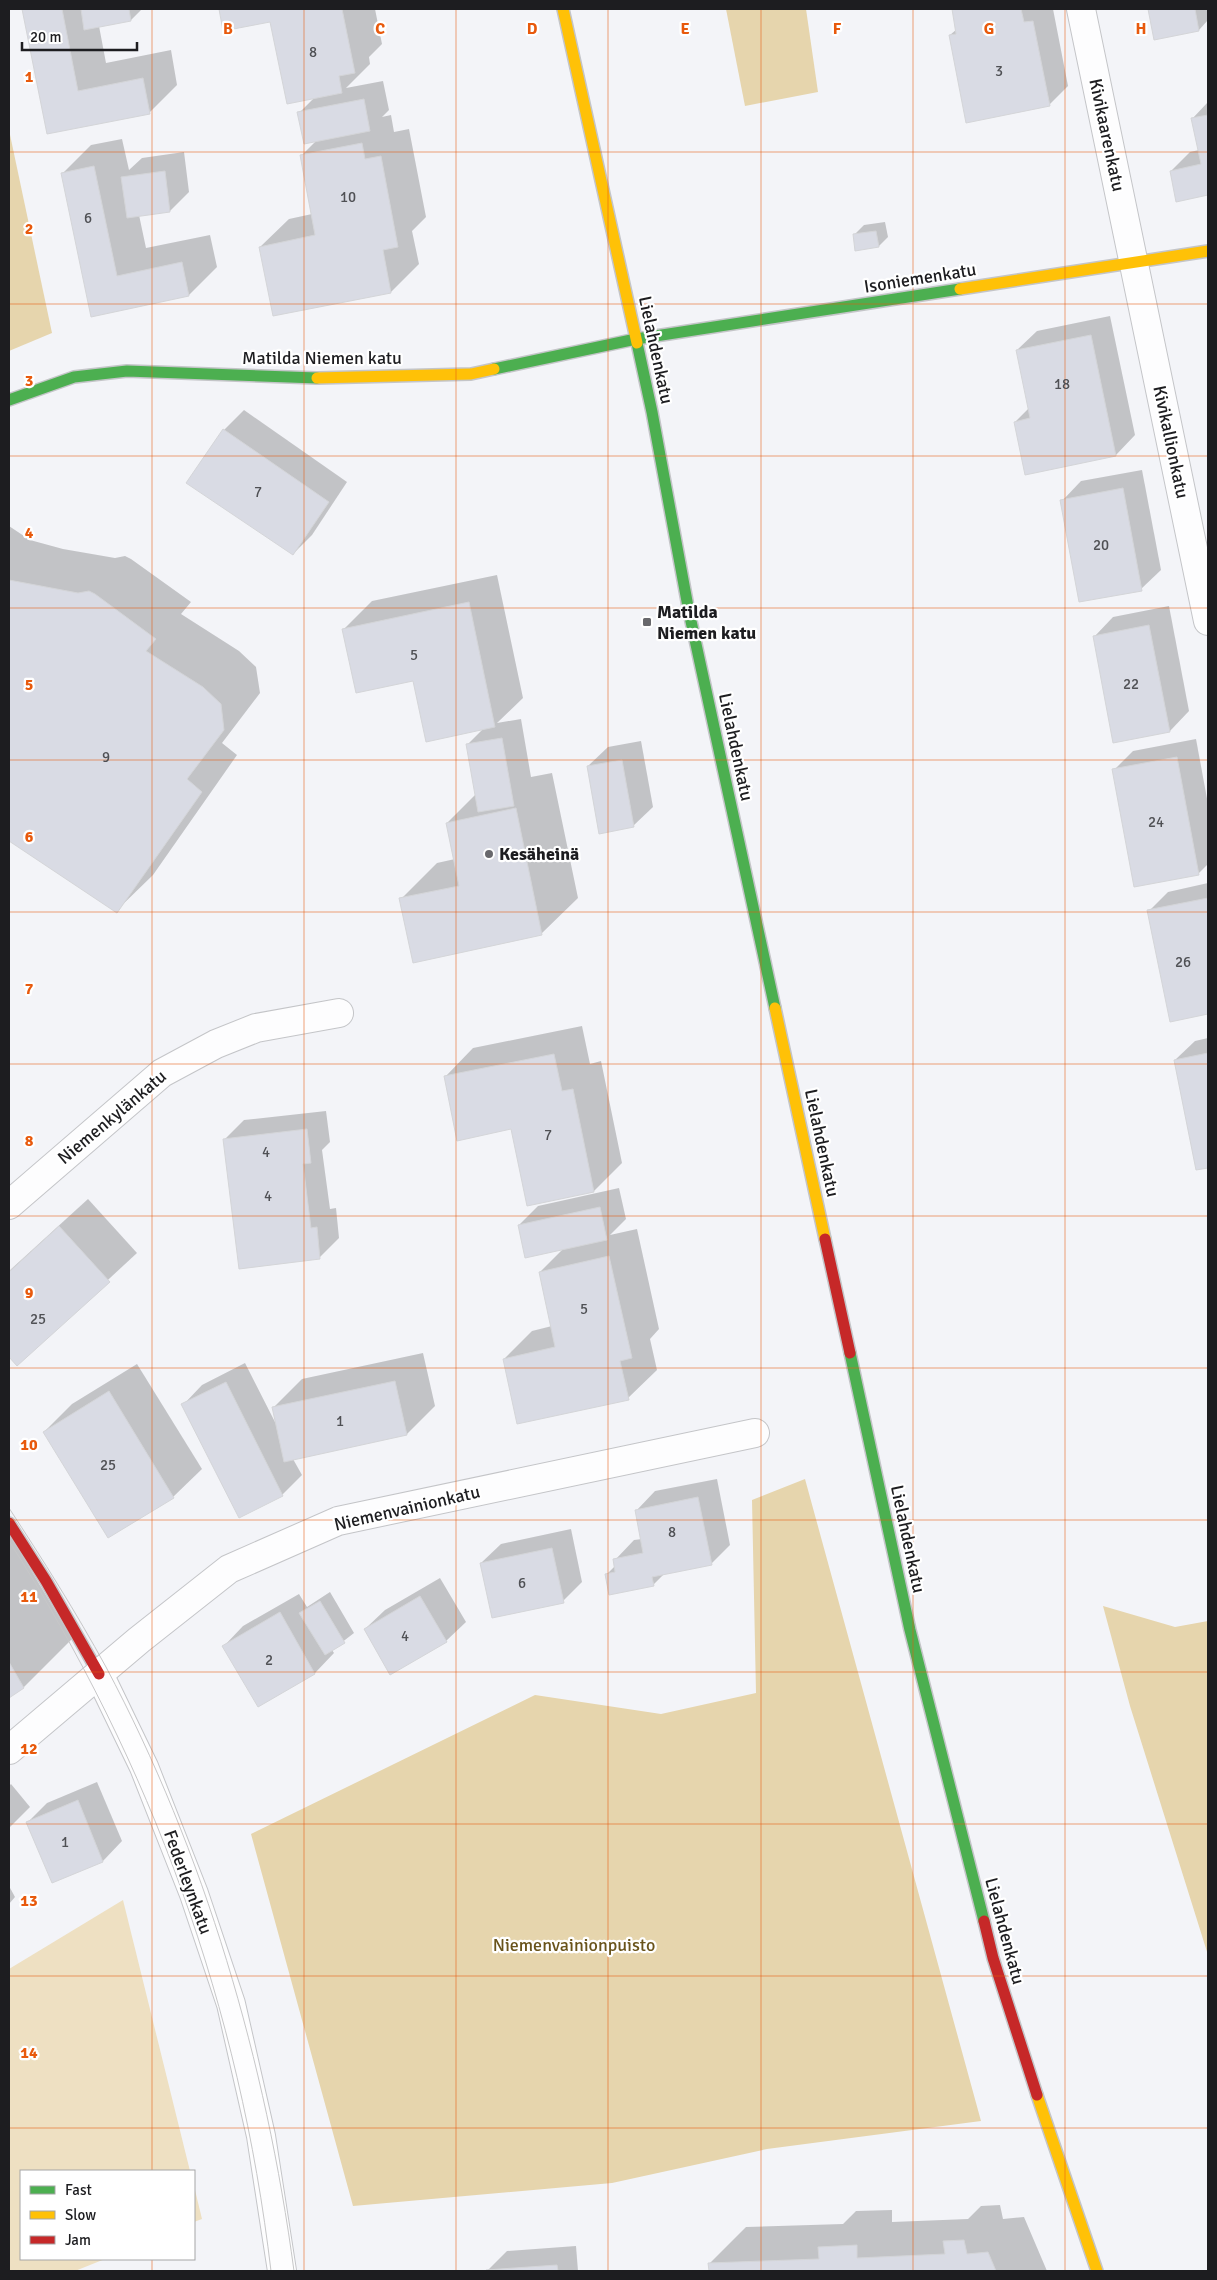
<svg xmlns="http://www.w3.org/2000/svg" width="1217" height="2280" viewBox="0 0 1217 2280" font-family="Signika,sans-serif">
	<style>
		.green { fill: #eee0c2 }
		.forest { fill: #e6d5ad }
		.shadow { fill: #0003 }
		.building { fill: #d9dbe4; stroke: #d4d5d8 }
		.lines { fill: none; stroke-linecap: round; stroke-linejoin: round }
		.street-casing { stroke: #c4c5c8; stroke-width: 30 }
		.fast-casing { stroke: #c4c5c8; stroke-width: 14 }
		.slow-casing { stroke: #c4c5c8; stroke-width: 14 }
		.jam-casing { stroke: #c4c5c8; stroke-width: 14 }
		.street { stroke: #fdfdfe; stroke-width: 28 }
		.fast { stroke: #4caf50; stroke-width: 11 }
		.slow { stroke: #ffc107; stroke-width: 11 }
		.jam { stroke: #c62828; stroke-width: 11 }
		.tram { stroke: #c7c7c8; stroke-width: 1 }
		.grid { fill: none; stroke: #e8590c; stroke-width: 1; stroke-opacity: 0.55 }
		.poi-dot { fill: #68686c; stroke: #fff; stroke-width: 2 }
		.labels { text-anchor: middle; stroke-width: 4.5; stroke-linejoin: round; paint-order: stroke }
		.number-label { font-size: 15px; fill: #4f5054 }
		.street-label { font-size: 18px; fill: #1d1d20; stroke: #fff }
		.poi-label { font-size: 18px; font-weight: bold; fill: #1d1d20; stroke: #fff; text-anchor: start }
		.park-label { font-size: 18px; fill: #69531a; stroke: #fff }
		.grid-label { font-size: 16px; text-anchor: middle; font-weight: bold; fill: #e8590c; stroke: #fff; stroke-width: 4.5; stroke-linejoin: round; paint-order: stroke }
	</style>
	<rect width="100%" height="100%" fill="#f3f4f8"/>
	<!-- green -->
	<g class="green">
		<path d="M 123,1900 L 190,2171 L 21,2171 L 21,2259 L 105,2259 L 75,2271 L 9,2271 L 9,1969 Z"/>
		<path d="M 194,2186 L 202,2219 L 194,2222 Z"/>
	</g>
	<!-- forest -->
	<g class="forest">
		<path d="M 726,9 L 806,9 L 818,92 L 745,106 Z"/>
		<path d="M 9,130 L 52,333 L 9,351 Z"/>
		<path d="M 805,1479 L 981,2121 L 767,2149 L 612,2183 L 353,2206 L 251,1834 L 535,1695 L 661,1714 L 756,1693 L 752,1500 Z"/>
		<path d="M 1103,1606 L 1175,1627 L 1208,1621 L 1208,1955 L 1130,1706 Z"/>
	</g>
	<!-- shadow -->
	<g class="shadow">
		<path d="M 23,9 L 142,9 L 131,20 L 99,26 L 106,63 L 171,50 L 177,85 L 149,113 L 48,133 Z"/>
		<path d="M 220,9 L 375,9 L 382,44 L 369,57 L 370,64 L 346,88 L 383,81 L 389,110 L 382,117 L 391,115 L 394,132 L 409,129 L 426,217 L 412,231 L 419,264 L 391,292 L 260,247 L 289,219 L 312,214 L 301,156 L 317,140 L 299,113 L 314,98 L 271,20 L 224,30 Z"/>
		<path d="M 953,9 L 1053,9 L 1068,86 L 1049,105 L 950,35 L 957,29 Z"/>
		<path d="M 1149,9 L 1208,9 L 1208,20 L 1199,30 L 1155,39 Z"/>
		<path d="M 1208,102 L 1208,194 L 1177,200 L 1171,171 L 1190,152 L 1199,150 L 1192,119 Z"/>
		<path d="M 122,139 L 129,170 L 142,158 L 184,152 L 189,192 L 170,211 L 139,215 L 146,248 L 210,235 L 217,267 L 189,295 L 92,315 L 63,173 L 91,145 Z"/>
		<path d="M 885,222 L 888,237 L 879,246 L 854,235 L 864,225 Z"/>
		<path d="M 1110,316 L 1135,435 L 1116,455 L 1015,422 L 1029,408 L 1017,350 L 1037,331 Z"/>
		<path d="M 244,410 L 347,482 L 312,535 L 293,554 L 188,482 L 224,430 Z"/>
		<path d="M 1142,470 L 1161,570 L 1141,589 L 1062,501 L 1081,481 Z"/>
		<path d="M 9,526 L 30,540 L 63,549 L 115,558 L 125,556 L 131,559 L 191,602 L 181,614 L 239,651 L 256,667 L 260,693 L 222,743 L 237,755 L 153,875 L 116,911 L 9,840 Z"/>
		<path d="M 497,575 L 523,698 L 497,723 L 521,719 L 531,777 L 552,773 L 578,898 L 541,934 L 401,899 L 437,863 L 455,859 L 447,823 L 476,794 L 468,744 L 484,728 L 344,629 L 372,601 Z"/>
		<path d="M 1169,606 L 1189,711 L 1170,731 L 1114,742 L 1094,637 L 1113,617 Z"/>
		<path d="M 1196,739 L 1208,804 L 1208,864 L 1198,874 L 1114,770 L 1133,751 Z"/>
		<path d="M 641,741 L 653,807 L 633,826 L 588,766 L 608,747 Z"/>
		<path d="M 1208,883 L 1208,1013 L 1171,1021 L 1149,911 L 1168,892 Z"/>
		<path d="M 582,1026 L 590,1064 L 601,1061 L 622,1163 L 594,1191 L 445,1077 L 473,1048 Z"/>
		<path d="M 1208,1038 L 1208,1167 L 1197,1169 L 1175,1060 L 1195,1041 Z"/>
		<path d="M 326,1111 L 330,1142 L 322,1150 L 330,1209 L 336,1208 L 339,1238 L 320,1257 L 224,1140 L 244,1120 Z"/>
		<path d="M 619,1188 L 626,1219 L 610,1235 L 637,1229 L 659,1329 L 650,1339 L 657,1370 L 628,1398 L 504,1359 L 532,1331 L 552,1326 L 540,1272 L 564,1248 L 519,1225 L 538,1206 Z"/>
		<path d="M 88,1199 L 137,1253 L 17,1364 L 9,1355 L 9,1271 Z"/>
		<path d="M 423,1353 L 435,1406 L 407,1434 L 293,1459 L 302,1475 L 282,1495 L 240,1517 L 183,1405 L 202,1385 L 245,1363 L 276,1424 L 273,1408 L 302,1379 Z"/>
		<path d="M 137,1364 L 202,1469 L 173,1497 L 108,1537 L 44,1432 L 72,1404 Z"/>
		<path d="M 717,1479 L 730,1545 L 711,1564 L 664,1574 L 653,1585 L 607,1574 L 616,1565 L 615,1560 L 634,1540 L 642,1539 L 636,1511 L 655,1491 Z"/>
		<path d="M 571,1529 L 582,1582 L 563,1601 L 481,1563 L 501,1544 Z"/>
		<path d="M 9,1533 L 72,1639 L 24,1687 L 9,1696 Z"/>
		<path d="M 440,1578 L 466,1622 L 446,1641 L 365,1629 L 385,1610 Z"/>
		<path d="M 330,1592 L 354,1633 L 332,1650 L 334,1653 L 315,1673 L 258,1705 L 224,1646 L 243,1626 L 299,1594 L 307,1607 Z"/>
		<path d="M 97,1782 L 122,1841 L 103,1861 L 53,1881 L 28,1822 L 47,1803 Z"/>
		<path d="M 11,1784 L 30,1807 L 9,1828 L 9,1786 Z"/>
		<path d="M 9,1886 L 15,1897 L 9,1904 Z"/>
		<path d="M 1000,2205 L 1003,2219 L 1024,2217 L 1047,2271 L 710,2271 L 709,2264 L 746,2227 L 843,2224 L 856,2211 L 892,2210 L 892,2222 L 968,2219 L 981,2206 Z"/>
		<path d="M 576,2246 L 578,2271 L 487,2271 L 507,2251 Z"/>
	</g>
	<!-- building -->
	<g class="building">
		<path d="M 22,9 L 62,9 L 78,91 L 143,78 L 150,114 L 47,134 Z"/>
		<path d="M 81,9 L 129,9 L 131,21 L 84,30 Z"/>
		<path d="M 219,9 L 342,9 L 355,73 L 339,76 L 342,93 L 287,104 L 270,22 L 223,31 Z"/>
		<path d="M 952,9 L 1021,9 L 1024,22 L 1033,21 L 1050,106 L 966,123 L 949,35 L 956,34 Z"/>
		<path d="M 1148,9 L 1195,9 L 1199,31 L 1154,40 Z"/>
		<path d="M 364,99 L 370,131 L 304,144 L 297,112 Z"/>
		<path d="M 1208,115 L 1208,195 L 1176,202 L 1170,171 L 1201,164 L 1191,118 Z"/>
		<path d="M 362,143 L 365,159 L 381,156 L 398,247 L 383,250 L 391,293 L 273,316 L 259,247 L 315,235 L 300,155 Z"/>
		<path d="M 94,166 L 117,276 L 182,262 L 189,296 L 91,317 L 61,173 Z"/>
		<path d="M 165,171 L 170,212 L 127,218 L 121,177 Z"/>
		<path d="M 876,231 L 879,247 L 855,251 L 853,234 Z"/>
		<path d="M 1091,335 L 1116,456 L 1025,475 L 1014,422 L 1030,418 L 1016,350 Z"/>
		<path d="M 223,429 L 329,502 L 293,555 L 186,483 Z"/>
		<path d="M 1123,488 L 1142,591 L 1079,602 L 1060,500 Z"/>
		<path d="M 9,580 L 78,593 L 89,591 L 95,594 L 156,639 L 146,651 L 203,687 L 221,704 L 224,730 L 187,779 L 202,792 L 117,913 L 9,841 Z"/>
		<path d="M 469,602 L 495,727 L 426,742 L 413,681 L 356,693 L 342,629 Z"/>
		<path d="M 1149,625 L 1170,732 L 1113,743 L 1093,636 Z"/>
		<path d="M 502,738 L 514,806 L 478,812 L 466,744 Z"/>
		<path d="M 1177,757 L 1199,875 L 1134,887 L 1112,769 Z"/>
		<path d="M 622,760 L 634,827 L 599,834 L 587,766 Z"/>
		<path d="M 516,808 L 542,935 L 413,963 L 399,898 L 459,886 L 446,823 Z"/>
		<path d="M 1208,898 L 1208,1014 L 1170,1022 L 1147,910 Z"/>
		<path d="M 1208,1053 L 1208,1168 L 1196,1170 L 1174,1060 Z"/>
		<path d="M 554,1054 L 562,1091 L 573,1089 L 594,1192 L 527,1206 L 511,1129 L 457,1141 L 444,1076 Z"/>
		<path d="M 307,1129 L 311,1163 L 303,1164 L 311,1228 L 317,1227 L 320,1259 L 239,1269 L 223,1139 Z"/>
		<path d="M 600,1207 L 607,1240 L 525,1258 L 518,1225 Z"/>
		<path d="M 59,1226 L 110,1282 L 17,1366 L 9,1357 L 9,1272 Z"/>
		<path d="M 609,1256 L 632,1358 L 620,1361 L 629,1400 L 517,1424 L 503,1359 L 555,1347 L 539,1272 Z"/>
		<path d="M 395,1381 L 407,1435 L 284,1462 L 272,1407 Z"/>
		<path d="M 226,1382 L 283,1496 L 239,1518 L 181,1404 Z"/>
		<path d="M 109,1391 L 174,1498 L 108,1538 L 43,1432 Z"/>
		<path d="M 698,1497 L 712,1565 L 652,1577 L 654,1586 L 609,1595 L 605,1574 L 615,1572 L 613,1559 L 643,1553 L 635,1510 Z"/>
		<path d="M 552,1548 L 564,1603 L 492,1618 L 480,1563 Z"/>
		<path d="M 420,1596 L 447,1642 L 390,1675 L 364,1629 Z"/>
		<path d="M 320,1601 L 345,1643 L 325,1655 L 299,1613 Z"/>
		<path d="M 280,1612 L 315,1674 L 258,1707 L 222,1646 Z"/>
		<path d="M 9,1662 L 24,1688 L 9,1698 Z"/>
		<path d="M 78,1800 L 103,1862 L 52,1883 L 26,1822 Z"/>
		<path d="M 964,2240 L 967,2254 L 988,2252 L 996,2271 L 709,2271 L 708,2263 L 819,2259 L 818,2247 L 857,2245 L 857,2258 L 945,2254 L 943,2241 Z"/>
		<path d="M 557,2265 L 558,2271 L 486,2271 L 486,2270 Z"/>
	</g>
	<g class="lines">
		<!-- street casing -->
		<g class="street-casing">
			<g id="street">
				<path d="M 1081,9 L 1208,621"/>
				<path d="M 9,1205 L 162,1073 L 216,1044 L 256,1028 L 339,1013"/>
				<path d="M 99,1674 L 144,1767 L 194,1894 L 231,2004 L 261,2136 L 282,2271"/>
				<path d="M 9,1750 L 139,1640 L 229,1569 L 338,1521 L 755,1433"/>
			</g>
		</g>
		<!-- fast casing -->
		<g class="fast-casing">
			<g id="fast">
				<path d="M 637,343 L 652,412 L 689,612 L 775,1008"/>
				<path d="M 494,369 L 636,339 L 960,289"/>
				<path d="M 9,400 L 74,377 L 127,371 L 317,378"/>
				<path d="M 850,1353 L 910,1630 L 984,1921"/>
			</g>
		</g>
		<!-- slow casing -->
		<g class="slow-casing">
			<g id="slow">
				<path d="M 563,9 L 637,343"/>
				<path d="M 960,289 L 1208,251"/>
				<path d="M 317,378 L 471,374 L 494,369"/>
				<path d="M 775,1008 L 825,1239"/>
				<path d="M 1037,2095 L 1097,2271"/>
			</g>
		</g>
		<!-- jam casing -->
		<g class="jam-casing">
			<g id="jam">
				<path d="M 825,1239 L 850,1353"/>
				<path d="M 9,1523 L 46,1581 L 99,1674"/>
				<path d="M 984,1921 L 993,1958 L 1037,2095"/>
			</g>
		</g>
		<!-- street -->
		<use href="#street" class="street"/>
		<!-- fast -->
		<use href="#fast" class="fast"/>
		<!-- slow -->
		<use href="#slow" class="slow"/>
		<!-- jam -->
		<use href="#jam" class="jam"/>
		<!-- tram -->
		<g class="tram">
			<path d="M 9,1508 C 43,1560 76,1612 106,1667 C 205,1853 266,2062 294,2271"/>
			<path d="M 9,1541 C 152,1764 240,2008 271,2271"/>
		</g>
	</g>
	<!-- grid -->
	<path class="grid" d="M 152,9 L 152,2171M 304,9 L 304,2271M 456,9 L 456,2271M 608,9 L 608,2271M 761,9 L 761,2271M 913,9 L 913,2271M 1065,9 L 1065,2271M 9,152 L 1208,152M 9,304 L 1208,304M 9,456 L 1208,456M 9,608 L 1208,608M 9,760 L 1208,760M 9,912 L 1208,912M 9,1064 L 1208,1064M 9,1216 L 1208,1216M 9,1368 L 1208,1368M 9,1520 L 1208,1520M 9,1672 L 1208,1672M 9,1824 L 1208,1824M 9,1976 L 1208,1976M 9,2128 L 1208,2128M 152,2259 L 152,2271"/>
	<!-- markers -->
	<g class="poi-dot">
		<rect x="642" y="617" width="10" height="10" rx="2.5"/>
		<circle cx="489" cy="854" r="5"/>
	</g>
	<g class="labels">
		<!-- number labels -->
		<g class="number-label">
			<text x="313" y="57">8</text>
			<text x="999" y="76">3</text>
			<text x="348" y="202">10</text>
			<text x="88" y="223">6</text>
			<text x="1062" y="389">18</text>
			<text x="258" y="497">7</text>
			<text x="1101" y="550">20</text>
			<text x="414" y="660">5</text>
			<text x="1131" y="689">22</text>
			<text x="106" y="762">9</text>
			<text x="1156" y="827">24</text>
			<text x="1183" y="967">26</text>
			<text x="548" y="1140">7</text>
			<text x="266" y="1157">4</text>
			<text x="268" y="1201">4</text>
			<text x="584" y="1314">5</text>
			<text x="38" y="1324">25</text>
			<text x="340" y="1426">1</text>
			<text x="108" y="1470">25</text>
			<text x="672" y="1537">8</text>
			<text x="522" y="1588">6</text>
			<text x="405" y="1641">4</text>
			<text x="269" y="1665">2</text>
			<text x="65" y="1847">1</text>
		</g>
		<!-- street labels -->
		<g class="street-label">
			<text transform="translate(1107 135) rotate(78)" y="6">Kivikaarenkatu</text>
			<text transform="translate(920 278) rotate(-9)" y="6">Isoniemenkatu</text>
			<text transform="translate(656 350) rotate(78)" y="6">Lielahdenkatu</text>
			<text x="322" y="364">Matilda Niemen katu</text>
			<text transform="translate(1171 442) rotate(78)" y="6">Kivikallionkatu</text>
			<text transform="translate(736 747) rotate(78)" y="6">Lielahdenkatu</text>
			<text transform="translate(112 1117) rotate(-40)" y="6">Niemenkylänkatu</text>
			<text transform="translate(822 1143) rotate(78)" y="6">Lielahdenkatu</text>
			<text transform="translate(407 1508) rotate(-13)" y="6">Niemenvainionkatu</text>
			<text transform="translate(908 1539) rotate(78)" y="6">Lielahdenkatu</text>
			<text transform="translate(188 1882) rotate(70)" y="6">Federleynkatu</text>
			<text transform="translate(1005 1931) rotate(75)" y="6">Lielahdenkatu</text>
		</g>
		<!-- poi labels -->
		<g class="poi-label">
			<text x="657" y="618">Matilda<tspan x="657" dy="21">Niemen katu</tspan></text>
			<text x="499" y="860">Kesäheinä</text>
		</g>
		<!-- park labels -->
		<g class="park-label">
			<text x="574" y="1951">Niemenvainionpuisto</text>
		</g>
	</g>
	<g class="grid-label">
		<text x="228" y="34">B</text>
		<text x="380" y="34">C</text>
		<text x="532" y="34">D</text>
		<text x="685" y="34">E</text>
		<text x="837" y="34">F</text>
		<text x="989" y="34">G</text>
		<text x="1141" y="34">H</text>
		<text x="29" y="82">1</text>
		<text x="29" y="234">2</text>
		<text x="29" y="386">3</text>
		<text x="29" y="538">4</text>
		<text x="29" y="690">5</text>
		<text x="29" y="842">6</text>
		<text x="29" y="994">7</text>
		<text x="29" y="1146">8</text>
		<text x="29" y="1298">9</text>
		<text x="29" y="1450">10</text>
		<text x="29" y="1602">11</text>
		<text x="29" y="1754">12</text>
		<text x="29" y="1906">13</text>
		<text x="29" y="2058">14</text>
	</g>
	<!-- border -->
	<rect width="1217" height="2280" fill="none" stroke="#1d1d20" stroke-width="20"/>
	<!-- legend -->
	<rect x="20" y="2170" width="175" height="90" fill="#ffffff" stroke="#a5a5a6"/>
	<rect x="30" y="2186" width="25" height="8" fill="#4caf50" stroke="#a5a5a6"/>
	<text x="65" y="2195" font-size="15" fill="#1d1d20">Fast</text>
	<rect x="30" y="2211" width="25" height="8" fill="#ffc107" stroke="#a5a5a6"/>
	<text x="65" y="2220" font-size="15" fill="#1d1d20">Slow</text>
	<rect x="30" y="2236" width="25" height="8" fill="#c62828" stroke="#a5a5a6"/>
	<text x="65" y="2245" font-size="15" fill="#1d1d20">Jam</text>
	<!-- scale -->
	<path d="M22 42v8h115v-8" fill="none" stroke="#1d1d20" stroke-width="2.5"/>
	<text x="30" y="42" font-size="15" fill="#1d1d20" stroke="#ffffff" stroke-width="4" paint-order="stroke">20 m</text>
</svg>
